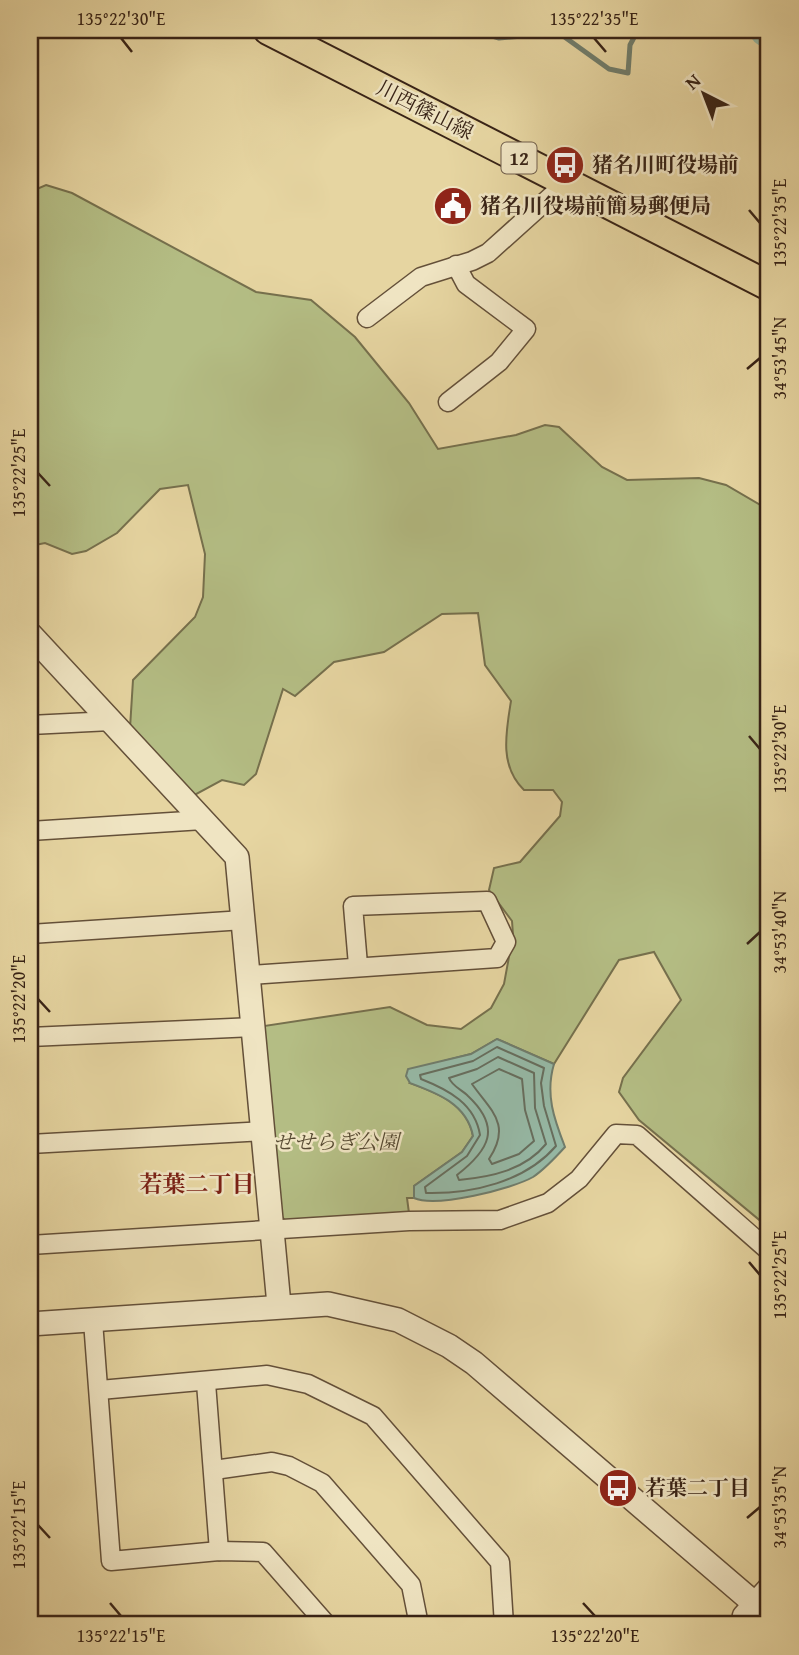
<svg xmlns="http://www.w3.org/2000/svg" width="799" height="1655" viewBox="0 0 799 1655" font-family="'Gentium Book Plus','Noto Serif JP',serif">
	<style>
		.green { fill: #b4bd84; stroke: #76704d; stroke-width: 2 }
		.water { fill: #96b9a6; stroke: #707d6c; stroke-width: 2 }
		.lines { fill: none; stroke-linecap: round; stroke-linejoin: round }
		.shore { stroke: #676e5e; stroke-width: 2 }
		.stream { stroke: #707d6c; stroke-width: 5 }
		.river { stroke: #96b9a6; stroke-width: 33 }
		.minor-casing { stroke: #645039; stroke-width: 21 }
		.tertiary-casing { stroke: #645039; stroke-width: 26 }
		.primary-casing { stroke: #382316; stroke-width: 32 }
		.minor { stroke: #efe4c2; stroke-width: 18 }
		.tertiary { stroke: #efe4c2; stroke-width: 23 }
		.primary { stroke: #e6d5a1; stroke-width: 28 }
		.ticks { fill: none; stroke: #382316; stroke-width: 2.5 }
		.labels { text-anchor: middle; stroke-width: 5; stroke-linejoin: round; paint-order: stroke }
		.shield { fill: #efe4c2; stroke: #6f5d4a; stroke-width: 2 }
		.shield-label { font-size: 19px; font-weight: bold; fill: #382316 }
		.street-label { font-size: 21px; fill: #382316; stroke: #efe4c2 }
		.poi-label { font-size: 21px; font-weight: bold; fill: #382316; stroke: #efe4c2; text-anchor: start }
		.park-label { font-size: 21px; font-style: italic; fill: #574a32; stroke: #efe4c2 }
		.neighbourhood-label { font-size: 23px; font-weight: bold; fill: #7a1f14; stroke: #efe4c2 }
		.neatline { fill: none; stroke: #382316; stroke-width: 2.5 }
		.ticks-label { font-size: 18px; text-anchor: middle; fill: #382316 }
	</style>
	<rect width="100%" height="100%" fill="#e6d5a1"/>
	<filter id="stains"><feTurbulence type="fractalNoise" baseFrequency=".00286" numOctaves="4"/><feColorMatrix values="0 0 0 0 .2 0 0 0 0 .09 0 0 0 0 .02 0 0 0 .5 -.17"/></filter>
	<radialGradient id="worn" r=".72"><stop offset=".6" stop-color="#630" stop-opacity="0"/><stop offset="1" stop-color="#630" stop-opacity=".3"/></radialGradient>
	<!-- green -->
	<path class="green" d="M 46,185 L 72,193 L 256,292 L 311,300 L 355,337 L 409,403 L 438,449 L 516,435 L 545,425 L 559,427 L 602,467 L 627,480 L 699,478 L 726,485 L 769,510 L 769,1228 L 639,1120 L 619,1092 L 623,1078 L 681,1000 L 654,952 L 619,960 L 554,1064 L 497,1039 L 471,1054 L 444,1061 L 410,1083 C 438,1093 467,1104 473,1136 L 462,1152 L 414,1186 L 414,1198 L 407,1198 L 409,1213 L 287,1223 L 277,1211 L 264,1026 L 390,1007 L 427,1025 L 461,1029 L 491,1008 L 504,984 L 513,935 L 512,921 L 489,890 L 494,868 L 520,862 L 560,816 L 562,802 L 553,790 L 524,790 C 499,766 506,732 511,701 L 485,665 L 478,613 L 442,614 L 384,652 L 334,662 L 295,696 L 283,689 L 256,774 L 244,785 L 222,780 L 189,798 L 130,728 L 133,680 L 195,617 L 203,597 L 205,554 L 188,485 L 160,489 L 117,533 L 86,551 L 72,554 L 45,543 L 30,546 L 30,192 Z"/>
	<!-- water -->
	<path class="water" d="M 497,1039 L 554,1064 C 545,1094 554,1119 565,1147 C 555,1158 545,1169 533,1177 C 512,1189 436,1208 414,1198 L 414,1186 L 462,1152 L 473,1136 C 467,1104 437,1093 410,1083 L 406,1076 L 408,1069 L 471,1054 Z"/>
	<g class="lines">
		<!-- shore -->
		<g class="shore">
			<path d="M 497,1047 L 544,1068 L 541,1083 L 544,1106 L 556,1146 C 525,1182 472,1194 426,1193 L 425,1187 L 467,1156 L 480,1135 C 475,1104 449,1090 421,1079 L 420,1075 L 473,1061 Z"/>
			<path d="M 498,1057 L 534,1073 L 535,1108 L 546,1144 C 525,1170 491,1177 459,1180 L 457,1175 C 489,1150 502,1128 468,1096 C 462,1090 452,1086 449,1078 L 477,1069 Z"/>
			<path d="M 499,1069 L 522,1079 L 525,1110 L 534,1141 L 519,1154 L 492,1164 L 489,1159 C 512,1124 491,1111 472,1084 Z"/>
		</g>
		<!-- stream -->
		<g class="stream">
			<path d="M 426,30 L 449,30"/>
			<path d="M 472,30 L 499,38 L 559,33 L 609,69 L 628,73 L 630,45 L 638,30"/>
		</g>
		<!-- river -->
		<path class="river" d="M 766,30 L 769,32"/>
		<!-- minor casing -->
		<g class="minor-casing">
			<g id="minor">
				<path d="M 367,318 L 421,277 L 472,261 L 488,253 L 567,182"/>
				<path d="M 448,402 L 499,362 L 526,329 L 466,284 L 456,265"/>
				<path d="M 30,725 L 111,721"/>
				<path d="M 30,831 L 203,820"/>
				<path d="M 30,934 L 244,920"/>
				<path d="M 249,975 L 497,958 L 506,942 L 487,901 L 353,906 L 358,965"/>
				<path d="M 30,1037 L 254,1027"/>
				<path d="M 30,1144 L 264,1131"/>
				<path d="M 30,1245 L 409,1221 L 500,1220 L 548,1203 L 579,1179 L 616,1134 L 637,1135 L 769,1251"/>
				<path d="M 93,1321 L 111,1561 L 219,1551 L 263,1552 L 327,1625"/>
				<path d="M 206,1383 L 219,1551"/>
				<path d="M 100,1390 L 267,1375 L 308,1384 L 373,1416 L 500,1562 L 504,1625"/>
				<path d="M 214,1470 L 272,1462 L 289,1466 L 322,1483 L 411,1585 L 419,1625"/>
				<path d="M 740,1625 L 742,1615 L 769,1585"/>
			</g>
		</g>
		<!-- tertiary casing -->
		<g class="tertiary-casing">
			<g id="tertiary">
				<path d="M 30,634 L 237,857 L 279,1305"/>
				<path d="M 30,1324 L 328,1304 L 398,1320 L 449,1346 L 474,1363 L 769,1616"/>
			</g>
		</g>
		<!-- primary casing -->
		<g class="primary-casing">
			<path id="primary" d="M 268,30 L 769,286"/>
		</g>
		<!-- minor -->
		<use href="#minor" class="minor"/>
		<!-- tertiary -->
		<use href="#tertiary" class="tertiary"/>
		<!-- primary -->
		<use href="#primary" class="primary"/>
	</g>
	<!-- ticks -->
	<path class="ticks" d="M 121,38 L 132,52M 594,38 L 606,52M 749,210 L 760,223M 747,369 L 760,358M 38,473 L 50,486M 749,736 L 760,749M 747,944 L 760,932M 38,999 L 50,1012M 749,1262 L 760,1275M 747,1518 L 760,1507M 38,1525 L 50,1538M 110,1603 L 121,1616M 583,1603 L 595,1616"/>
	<!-- icons -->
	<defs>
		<g id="bus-disc" transform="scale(2.0125)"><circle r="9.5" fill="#8f2418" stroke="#efe4c2"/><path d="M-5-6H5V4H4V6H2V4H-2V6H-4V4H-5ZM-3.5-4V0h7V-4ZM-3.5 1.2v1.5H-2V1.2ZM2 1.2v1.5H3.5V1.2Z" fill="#fff"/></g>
		<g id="civic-disc" transform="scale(2.0125)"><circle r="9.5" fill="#8f2418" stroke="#efe4c2"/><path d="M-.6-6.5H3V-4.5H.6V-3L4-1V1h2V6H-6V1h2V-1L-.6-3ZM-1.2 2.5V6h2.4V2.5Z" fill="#fff"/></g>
	</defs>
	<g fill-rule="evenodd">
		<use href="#bus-disc" x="565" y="165"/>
		<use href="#civic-disc" x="453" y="206"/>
		<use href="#bus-disc" x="618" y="1488"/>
	</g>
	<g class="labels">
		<!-- shield labels -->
		<rect class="shield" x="501.5" y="142.5" width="35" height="31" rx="5"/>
		<g class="shield-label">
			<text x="519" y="165">12</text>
		</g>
		<!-- street labels -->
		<g class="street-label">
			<text transform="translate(425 110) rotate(27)" y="7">川西篠山線</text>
		</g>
		<!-- poi labels -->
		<g class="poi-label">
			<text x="592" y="172">猪名川町役場前</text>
			<text x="480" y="213">猪名川役場前簡易郵便局</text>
			<text x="645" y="1495">若葉二丁目</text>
		</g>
		<!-- park labels -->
		<g class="park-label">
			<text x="336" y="1149">せせらぎ公園</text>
		</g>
		<!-- neighbourhood labels -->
		<g class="neighbourhood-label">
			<text x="197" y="1192">若葉二丁目</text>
		</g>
	</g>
	<!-- margin -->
	<rect width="799" height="1655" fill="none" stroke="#e6d5a1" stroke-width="77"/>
	<!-- north arrow -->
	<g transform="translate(704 94) rotate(318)" stroke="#efe4c2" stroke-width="5" paint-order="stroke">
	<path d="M0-5L12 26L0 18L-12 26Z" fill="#382316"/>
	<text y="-10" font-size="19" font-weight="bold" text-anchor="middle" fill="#382316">N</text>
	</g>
	<rect x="38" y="38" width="722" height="1578" class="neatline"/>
	<g class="ticks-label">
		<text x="121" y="25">135°22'30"E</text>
		<text x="594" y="25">135°22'35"E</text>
		<text transform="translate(780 223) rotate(-90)" y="6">135°22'35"E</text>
		<text transform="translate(780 358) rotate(-90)" y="6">34°53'45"N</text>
		<text transform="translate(19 473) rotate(-90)" y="6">135°22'25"E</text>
		<text transform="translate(780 749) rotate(-90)" y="6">135°22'30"E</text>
		<text transform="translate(780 932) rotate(-90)" y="6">34°53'40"N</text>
		<text transform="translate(19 999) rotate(-90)" y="6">135°22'20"E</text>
		<text transform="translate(780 1275) rotate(-90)" y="6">135°22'25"E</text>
		<text transform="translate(780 1507) rotate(-90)" y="6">34°53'35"N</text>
		<text transform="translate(19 1525) rotate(-90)" y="6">135°22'15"E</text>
		<text x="121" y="1642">135°22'15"E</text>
		<text x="595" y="1642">135°22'20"E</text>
	</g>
	<rect width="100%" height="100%" filter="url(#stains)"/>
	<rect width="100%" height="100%" fill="url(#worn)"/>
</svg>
